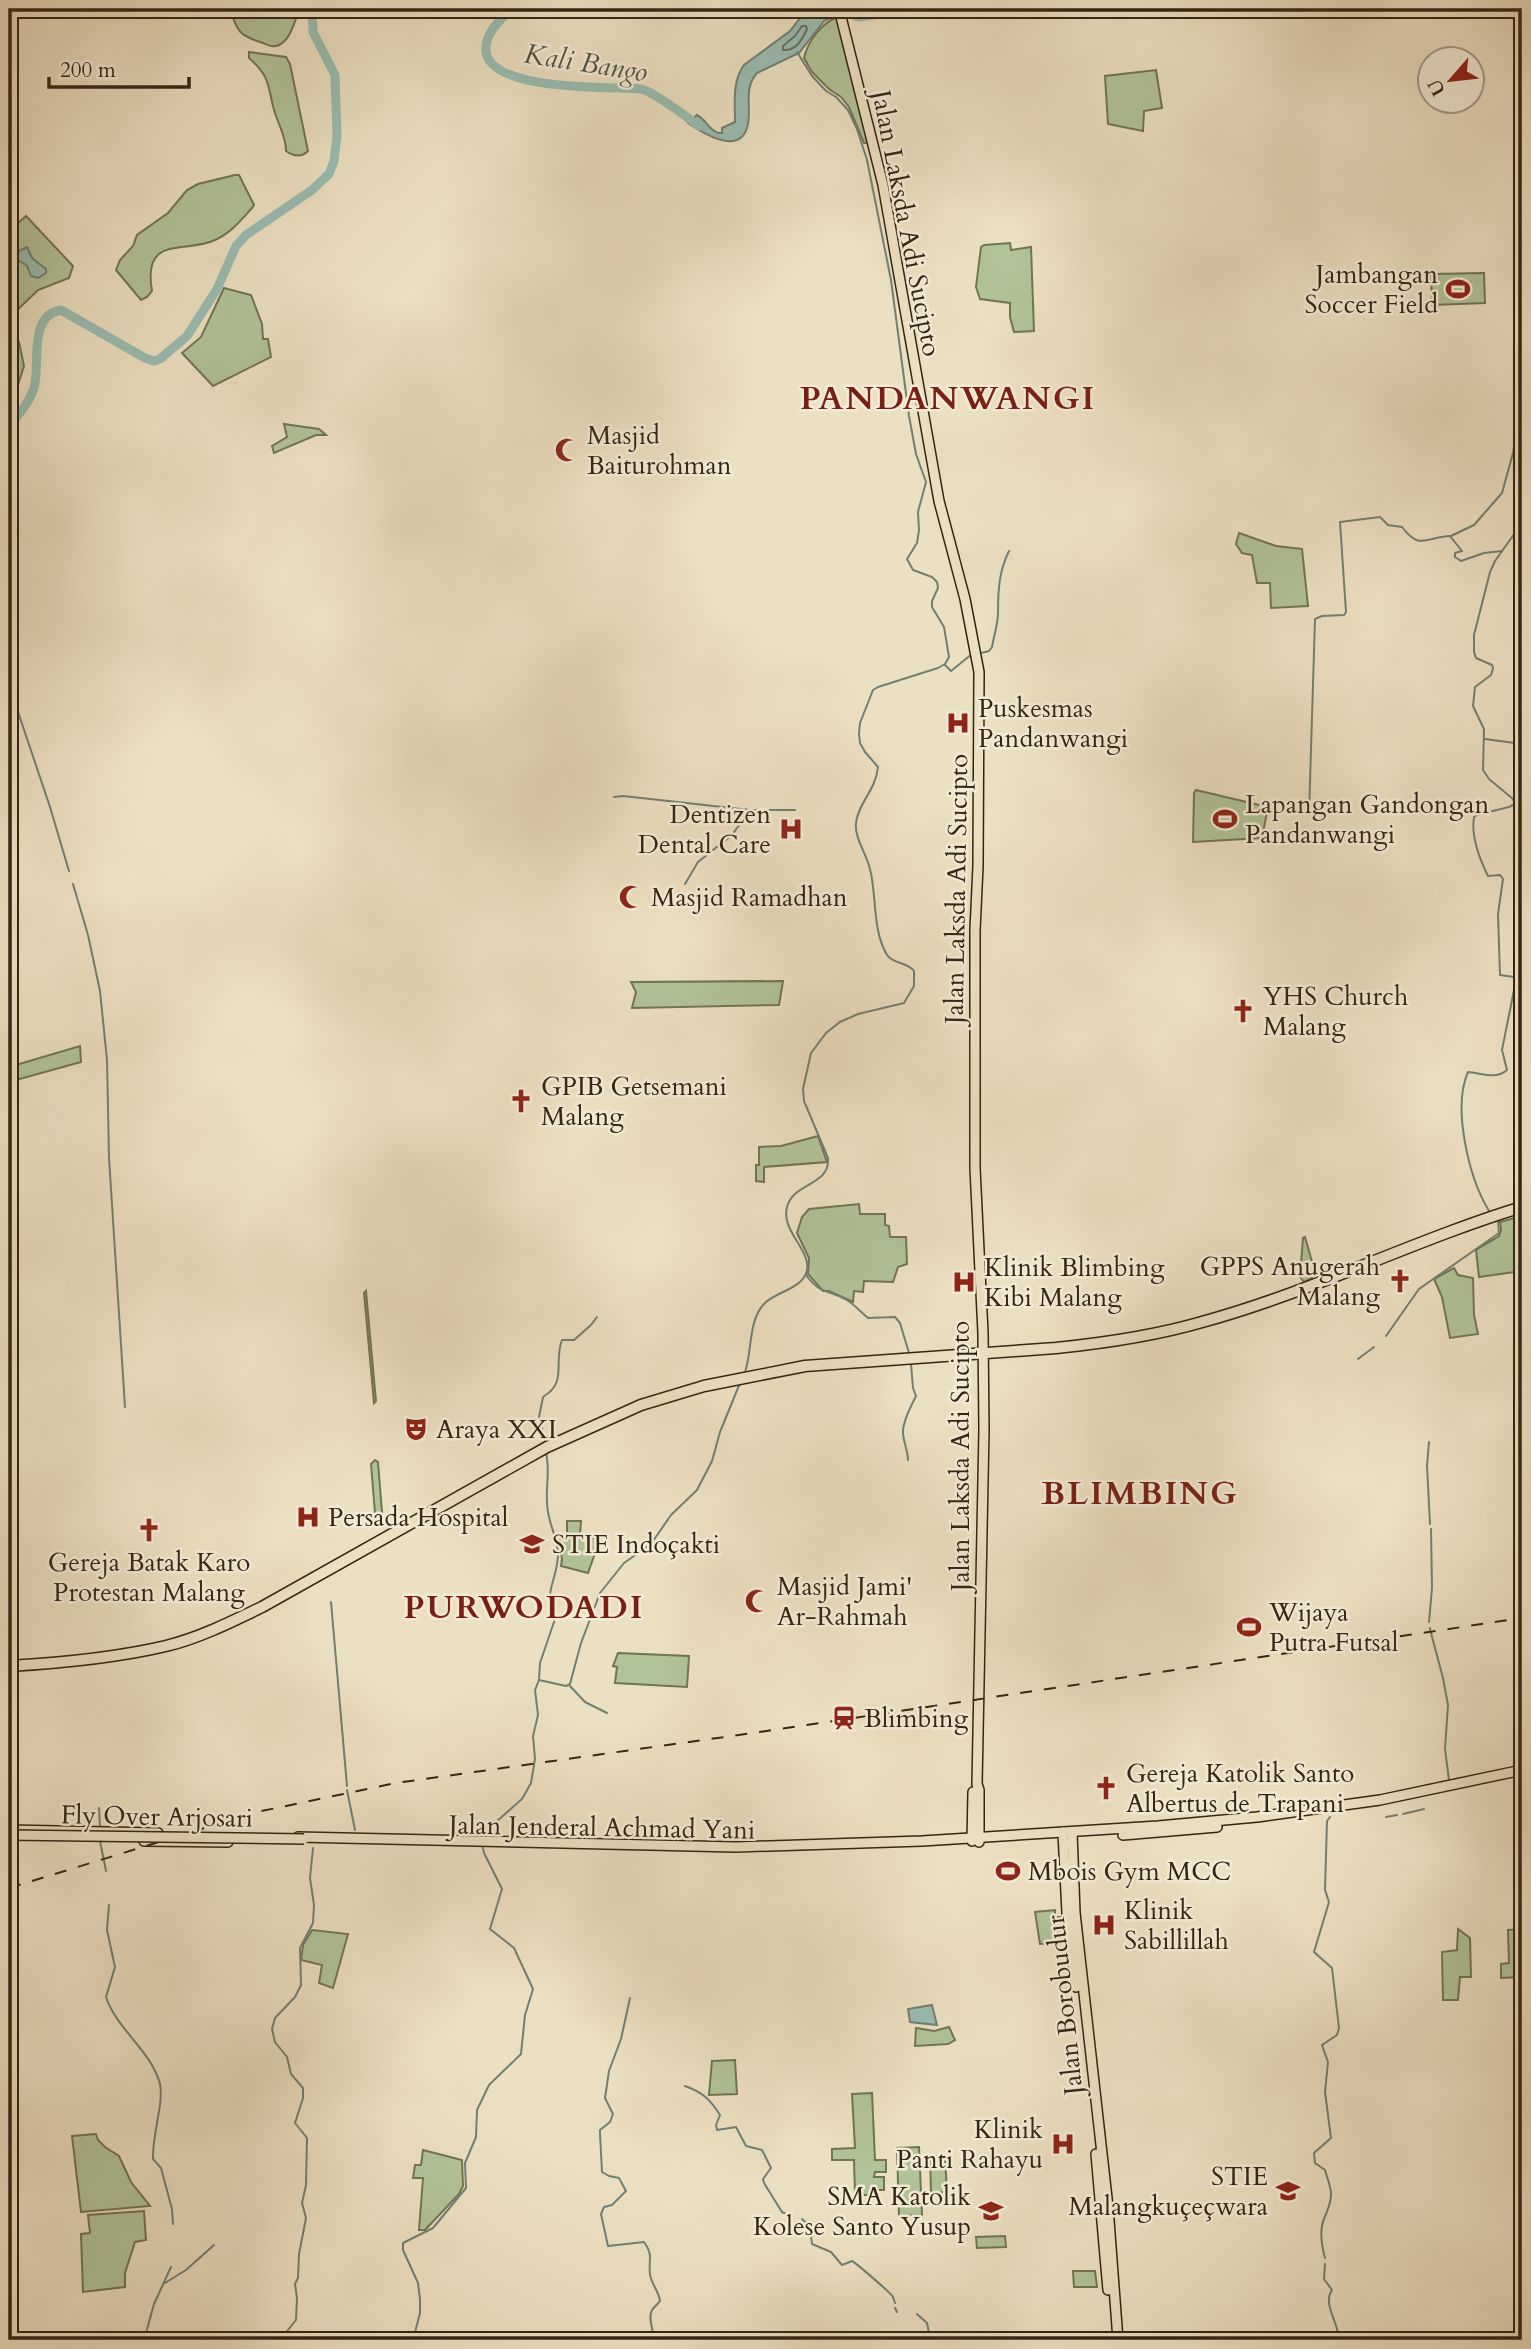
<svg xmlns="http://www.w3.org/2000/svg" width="1531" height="2349" viewBox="0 0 1531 2349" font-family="Cardo,serif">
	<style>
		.green { fill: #b1c398; stroke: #727456; stroke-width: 2 }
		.water { fill: #99bdb3; stroke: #718073; stroke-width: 2 }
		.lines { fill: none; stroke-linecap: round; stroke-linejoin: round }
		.shore { stroke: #667163; stroke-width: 2 }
		.stream { stroke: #718073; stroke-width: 2 }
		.canal { stroke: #99bdb3; stroke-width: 5 }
		.river { stroke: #99bdb3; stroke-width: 9 }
		.primary-casing { stroke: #342513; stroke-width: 12 }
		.highway-casing { stroke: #342513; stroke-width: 13 }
		.primary { stroke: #ece0c2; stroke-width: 9 }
		.highway { stroke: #ece0c2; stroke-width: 10 }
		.rail { stroke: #342513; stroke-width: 2; stroke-dasharray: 12 12; stroke-linecap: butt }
		.primary-bridge-casing { stroke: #342513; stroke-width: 12; stroke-linecap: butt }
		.primary-bridge { stroke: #ece0c2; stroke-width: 9 }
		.labels { text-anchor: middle; stroke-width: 5; stroke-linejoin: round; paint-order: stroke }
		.street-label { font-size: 26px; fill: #342513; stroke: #f3ebd7 }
		.poi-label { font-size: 26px; fill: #342513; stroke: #f3ebd7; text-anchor: start }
		.water-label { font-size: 28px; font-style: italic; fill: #525343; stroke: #f3ebd7 }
		.district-label { font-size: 33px; font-weight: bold; letter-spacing: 2px; fill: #7a1f14; stroke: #f3ebd7 }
	</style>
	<rect width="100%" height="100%" fill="#ece0c2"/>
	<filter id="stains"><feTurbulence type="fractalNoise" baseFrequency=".00286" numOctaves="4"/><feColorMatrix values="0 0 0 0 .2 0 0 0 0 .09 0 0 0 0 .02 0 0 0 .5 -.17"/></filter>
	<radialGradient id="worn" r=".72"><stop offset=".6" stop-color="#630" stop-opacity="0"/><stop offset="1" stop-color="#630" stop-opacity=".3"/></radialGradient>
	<!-- green -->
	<g class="green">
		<path d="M 230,9 L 298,9 L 299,11 C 294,22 291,39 279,45 C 273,48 268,45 263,43 C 240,36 237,32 230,9 Z"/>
		<path d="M 837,17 L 870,143 L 864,143 L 849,107 L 841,97 L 829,89 L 812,72 L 804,58 C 808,41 821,24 837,17 Z"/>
		<path d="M 249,52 L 286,57 L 290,64 L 308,151 C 301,158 293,156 286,151 C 286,136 279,126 275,113 C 267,87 272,78 249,58 Z"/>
		<path d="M 1156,70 L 1162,108 L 1144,111 L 1143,131 L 1108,124 L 1105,76 Z"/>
		<path d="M 235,175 L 239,175 L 254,205 L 252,208 C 241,220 230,234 215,240 C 185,254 142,234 152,291 L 147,297 L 141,300 L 116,270 L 120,260 L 133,246 L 137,235 L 168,213 L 187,190 L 198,184 Z"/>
		<path d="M 26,216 L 73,266 L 69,278 L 38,290 L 9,318 L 9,231 Z"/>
		<path d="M 1010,243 L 1011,250 L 1031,247 L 1034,331 L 1014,332 L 1010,317 L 1010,303 L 980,299 L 976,287 L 981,247 L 984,245 Z"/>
		<path d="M 1484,273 L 1485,303 L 1432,305 L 1431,274 Z"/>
		<path d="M 224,288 L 251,295 L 262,324 L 263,339 L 268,339 L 271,357 L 213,386 L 182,353 L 201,337 Z"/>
		<path d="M 9,340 L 19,342 L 24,366 L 12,404 L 9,405 Z"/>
		<path d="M 284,424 L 319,429 L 326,435 L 316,435 L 274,453 L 272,446 L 287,437 Z"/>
		<path d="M 1239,533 L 1276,546 L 1302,549 L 1308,606 L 1271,608 L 1270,583 L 1257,583 L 1252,555 L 1242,553 L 1236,544 Z"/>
		<path d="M 1196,790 L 1268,807 L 1262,838 L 1193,842 L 1194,793 Z"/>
		<path d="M 783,981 L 779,1005 L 632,1008 L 636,992 L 631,982 Z"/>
		<path d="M 80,1046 L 81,1062 L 9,1082 L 9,1067 Z"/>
		<path d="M 818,1136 L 827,1162 L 764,1167 L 764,1182 L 756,1181 L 756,1165 L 759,1165 L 759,1147 L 781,1146 Z"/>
		<path d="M 859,1204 L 860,1214 L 885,1214 L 885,1225 L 889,1226 L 890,1237 L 906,1237 L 907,1264 L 898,1267 L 893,1282 L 864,1281 L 863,1292 L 854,1291 L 853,1302 L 829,1291 L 823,1291 L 808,1274 L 809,1258 L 797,1233 L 802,1217 L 809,1209 Z"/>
		<path d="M 1522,1216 L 1522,1271 L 1479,1277 L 1476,1250 L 1499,1236 L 1501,1230 L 1500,1222 Z"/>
		<path d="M 1305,1237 L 1316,1276 L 1304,1282 L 1300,1277 L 1303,1238 Z"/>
		<path d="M 1454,1268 L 1458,1275 L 1473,1278 L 1474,1315 L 1478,1334 L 1450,1338 L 1442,1297 L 1434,1279 Z"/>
		<path d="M 366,1291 L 376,1401 L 374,1403 L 364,1293 Z"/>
		<path d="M 375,1460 L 378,1462 L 382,1512 L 378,1516 L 375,1513 L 371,1464 Z"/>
		<path d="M 567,1521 L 581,1521 L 580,1535 L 600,1539 L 588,1573 L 561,1566 L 562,1559 L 559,1540 L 567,1538 Z"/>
		<path d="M 618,1653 L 689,1656 L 687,1687 L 615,1683 L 617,1667 L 613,1666 Z"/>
		<path d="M 1055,1910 L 1055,1917 L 1064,1917 L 1066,1942 L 1040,1944 L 1035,1912 Z"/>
		<path d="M 1458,1929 L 1470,1938 L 1471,1977 L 1460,1977 L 1458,2000 L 1443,2000 L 1442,1952 L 1457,1950 Z"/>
		<path d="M 1522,1929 L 1522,1977 L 1501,1978 L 1501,1964 L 1509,1963 L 1508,1930 Z"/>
		<path d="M 312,1930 L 348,1934 L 333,1988 L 319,1983 L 322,1965 L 301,1960 L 303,1945 Z"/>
		<path d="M 949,2027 L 955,2040 L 948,2044 L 915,2046 L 916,2028 L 934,2031 Z"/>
		<path d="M 735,2060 L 737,2094 L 709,2095 L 712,2061 Z"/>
		<path d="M 872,2093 L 875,2160 L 886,2160 L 886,2172 L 875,2172 L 874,2177 L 884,2177 L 884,2190 L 875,2190 L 875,2195 L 855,2195 L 854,2160 L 832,2160 L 832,2149 L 855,2148 L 852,2094 Z"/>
		<path d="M 96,2134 L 98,2140 L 105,2147 L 119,2156 L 131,2182 L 150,2206 L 81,2212 L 72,2136 Z"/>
		<path d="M 919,2147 L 922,2215 L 899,2216 L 897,2148 Z"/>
		<path d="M 423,2150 L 462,2160 L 463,2186 L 459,2194 L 425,2230 L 419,2230 L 423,2178 L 413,2178 L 415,2165 L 421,2165 Z"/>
		<path d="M 930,2156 L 945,2156 L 947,2192 L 931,2193 Z"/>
		<path d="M 144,2211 L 146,2240 L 135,2242 L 125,2273 L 125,2287 L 83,2292 L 81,2234 L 90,2233 L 88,2215 Z"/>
		<path d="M 1005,2236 L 1006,2247 L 977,2248 L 976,2237 Z"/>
		<path d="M 1073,2271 L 1095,2271 L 1097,2287 L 1074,2287 Z"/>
	</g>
	<!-- water -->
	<g class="water">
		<path d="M 807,9 L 848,9 L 824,21 L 799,53 L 757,73 C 742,90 753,110 747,128 C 738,156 701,132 688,123 L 697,115 C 707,120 708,130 719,133 L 722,133 L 722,128 L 735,122 C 735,103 732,81 744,65 L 790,31 Z"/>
		<path d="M 27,247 L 32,258 L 46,269 L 46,273 L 38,278 L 31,276 L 27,266 L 17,259 L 19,251 Z"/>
		<path d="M 932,2005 L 937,2025 L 910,2022 L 908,2009 Z"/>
	</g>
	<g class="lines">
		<!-- shore -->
		<path class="shore" d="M 802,26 L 806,26 L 807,29 C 802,40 796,51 783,50 L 783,46 L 795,36 Z"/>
		<!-- stream -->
		<g class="stream">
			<path d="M 1451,536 L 1474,525 L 1502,493 L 1513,453 L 1517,428 L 1522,416"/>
			<path d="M 981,653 L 989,651 L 992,647 C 994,635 998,624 998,613 C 998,590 999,571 1009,551"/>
			<path d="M 945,665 L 951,671 L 972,654"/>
			<path d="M 9,673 L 12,678 L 9,685 L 11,691 L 50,807 L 69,871"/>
			<path d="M 1485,739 L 1522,744"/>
			<path d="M 614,797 L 623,796 L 750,810 L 795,810"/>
			<path d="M 1309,815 L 1315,619 L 1322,616 L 1344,615 L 1346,612 L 1340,522 L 1380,517 L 1388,525 L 1402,527 C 1420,551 1426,537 1450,536 L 1462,551 L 1455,553 L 1455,557 L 1461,561 L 1484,553 L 1502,551"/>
			<path d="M 73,884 L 88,935 L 100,991 L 107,1060 L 109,1158 L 125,1407"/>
			<path d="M 685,884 L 698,862 L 732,835 L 750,810"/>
			<path d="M 1489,1211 C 1469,1178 1452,1108 1468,1072 C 1482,1073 1496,1080 1507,1070 L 1502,1050 L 1516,980 L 1514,977 L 1500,975 L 1498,914 L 1503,879 L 1500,875 L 1488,876 C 1480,860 1471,836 1474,817 L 1477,815 L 1509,807 L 1515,804 L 1513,799 L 1489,779 L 1483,770 L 1484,729 L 1473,706 L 1475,687 L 1491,675 L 1493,668 L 1492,665 L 1476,658 L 1474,652 L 1474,635 L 1490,572 L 1495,561 L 1522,523"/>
			<path d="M 806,1275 C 819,1293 827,1290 845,1299 C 854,1304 860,1311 868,1318 L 895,1317 L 900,1323 L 909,1353"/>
			<path d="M 1386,1336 L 1419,1289 L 1499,1233 L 1498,1221"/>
			<path d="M 1358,1359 L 1374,1347"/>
			<path d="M 744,1375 C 753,1353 747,1321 765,1303 C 777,1291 803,1289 807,1270 C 811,1249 778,1229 788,1204 C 797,1182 830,1185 828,1158 L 804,1101 L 803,1089 L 811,1053 L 826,1033 L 840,1022 L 858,1014 L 904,1003 L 914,986 L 914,971 C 907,962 893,964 887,955 C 872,930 877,896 870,869 C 867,855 854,837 856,823 C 858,803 876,790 878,767 L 865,752 L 860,743 L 859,734 L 860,723 L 873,690 L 878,687 L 938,668 L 945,664 L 949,657 L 944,627 L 932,607 L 932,601 L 938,588 L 937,582 L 932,577 L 913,570 L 907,559 L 917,543 L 919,530 L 918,512 L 926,482 L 916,454 L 909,416 L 891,280 L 867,160 L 857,129 L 848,110 L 836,97 L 826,91 L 812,76 L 797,52"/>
			<path d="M 545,1440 L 539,1417 L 543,1397 C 568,1382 553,1363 562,1340 L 574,1340 L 591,1325 L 597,1317"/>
			<path d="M 1429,1442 L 1427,1466 L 1430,1524"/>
			<path d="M 908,1460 C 908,1450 902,1439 903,1430 C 904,1419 911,1406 916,1396 L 913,1388 L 911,1364"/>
			<path d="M 400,1523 L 421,1512"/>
			<path d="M 320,1569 L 362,1545"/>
			<path d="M 331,1602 L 347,1786"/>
			<path d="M 1429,1622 L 1432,1588 L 1431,1529"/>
			<path d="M 1430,1628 L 1430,1630"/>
			<path d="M 1431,1633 L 1443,1678 L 1448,1705 L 1445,1749 L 1449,1780"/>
			<path d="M 539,1680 L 566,1686 L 570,1684 L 581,1643 L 600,1593 L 624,1563 L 651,1544 L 671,1515 L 697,1490 L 712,1461 L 720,1432 L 740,1383"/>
			<path d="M 569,1685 L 585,1702 L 607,1713"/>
			<path d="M 347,1790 L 355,1830"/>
			<path d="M 99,1808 L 100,1828"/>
			<path d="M 1403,1814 L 1424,1809"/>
			<path d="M 1386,1817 L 1397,1815"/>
			<path d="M 482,1839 L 487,1830 L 522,1799 L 531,1783 L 535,1759 L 533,1736 L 538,1715 L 535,1690 L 539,1680 L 540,1663 L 555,1619 C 542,1593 557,1582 558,1555 C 558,1540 550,1526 548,1512 C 544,1490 551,1475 546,1452"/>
			<path d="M 100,1841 L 106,1871"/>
			<path d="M 109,1905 L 107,1930 L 115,1967 L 106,1997 C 117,2030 151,2050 160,2084 C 164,2103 152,2135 153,2159 L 161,2168 L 172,2209 L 173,2224"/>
			<path d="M 630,1998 L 621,2039 L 609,2071 L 605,2098 L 613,2114 L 610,2122 L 600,2130 L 600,2134 L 602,2172 L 609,2176 L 619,2178 L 626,2191 L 612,2205 L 604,2207 L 601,2214 L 608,2246 L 644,2242 C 654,2256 648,2260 650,2274 C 651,2284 659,2291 660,2301 C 658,2304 654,2307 652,2310 C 647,2320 655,2330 653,2340"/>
			<path d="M 685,2086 C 702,2092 710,2099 720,2115 L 716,2125 L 717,2130 L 736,2127 L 746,2146 L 762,2150 L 771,2168 L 763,2179 L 764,2183 L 782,2212 L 786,2214"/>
			<path d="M 802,2219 L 810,2226 L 812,2244 L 831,2252 L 842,2265 L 852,2261 C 856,2263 892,2294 893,2297 C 894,2299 894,2301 895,2303"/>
			<path d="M 1325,2258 C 1322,2247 1319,2231 1324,2219 C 1327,2211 1332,2202 1331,2192 C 1330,2185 1327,2177 1325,2170 L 1315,2163 L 1314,2153 L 1331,2138 L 1325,2092 L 1328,2062 L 1322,2045 L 1337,2035 L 1339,2028 L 1332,1968 L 1314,1952 L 1329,1902 L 1325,1890 L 1327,1821 L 1330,1817"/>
			<path d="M 1325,2264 L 1324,2279 L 1332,2290 C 1322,2304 1339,2323 1339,2340"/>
			<path d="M 165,2283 L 186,2270 L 214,2245"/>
			<path d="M 895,2308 L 897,2312"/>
			<path d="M 917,2314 L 927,2323 L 929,2333 L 934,2340"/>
			<path d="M 144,2340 L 154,2304 L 171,2267"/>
			<path d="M 280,2340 L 296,2320 L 297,2298 L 295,2284 L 298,2278 L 299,2254 L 306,2218 L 302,2203 L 306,2185 L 307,2138 L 295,2123 L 303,2098 L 303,2088 L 291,2074 L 287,2057 L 275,2042 L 272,2029 L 275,2018 L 295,1997 L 301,1985 L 300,1948 L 313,1923 L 314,1905 L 310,1878 L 313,1848"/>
			<path d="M 413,2340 L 420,2313 L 420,2299 L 418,2283 L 403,2250 L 403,2243 L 433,2228 L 466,2188 L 465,2163 L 476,2137 L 477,2110 L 489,2085 L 521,2054 L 525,2015 L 533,1989 L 514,1948 L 490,1929 L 502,1889 L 484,1853 L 482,1844"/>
		</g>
		<!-- canal -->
		<path class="canal" d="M 850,9 L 854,18 L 860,19 L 928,9"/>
		<!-- river -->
		<g class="river">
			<path d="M 511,9 C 503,18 492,26 488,38 C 466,94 613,86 641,89 C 653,91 688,118 699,126"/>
			<path d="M 9,426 C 19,414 29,403 34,388 C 41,364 27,316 61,310 L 145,358 L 154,361 L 160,359 L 187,336 L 217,289 L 236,246 L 246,235 L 312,190 L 329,174 L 334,161 L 337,135 L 335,75 L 313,32 L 312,9"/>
		</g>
		<!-- primary casing -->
		<g class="primary-casing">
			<g id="primary">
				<path d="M 839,9 L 883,185 L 939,501 L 965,599 L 979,672 L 978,866 L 975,930 L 975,1168 L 983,1333 L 984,1430 L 977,1784 L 979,1790 L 979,1842"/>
				<path d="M 9,1830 L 158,1833"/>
				<path d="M 1063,1832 L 1067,1913 L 1076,1987"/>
				<path d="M 1072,1832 L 1075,1913 L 1108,2207 L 1118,2340"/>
				<path d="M 1123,1835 L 1217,1827"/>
				<path d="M 298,1837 L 736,1847 L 922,1841 L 1158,1826 L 1257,1817 L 1380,1800 L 1522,1770"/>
				<path d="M 144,1841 L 228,1842"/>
				<path d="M 972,1841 L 973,1792"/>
				<path d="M 1096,2154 L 1108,2290"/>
			</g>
		</g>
		<!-- highway casing -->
		<g class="highway-casing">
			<path id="highway" d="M 9,1666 C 61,1663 115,1658 166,1646 C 199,1638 231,1622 262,1607 L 547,1447 L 641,1405 L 704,1386 L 805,1366 L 1056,1348 C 1105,1343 1154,1336 1202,1322 C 1312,1292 1414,1240 1522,1207"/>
		</g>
		<!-- primary -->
		<use href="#primary" class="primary"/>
		<!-- highway -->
		<use href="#highway" class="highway"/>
		<!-- rail -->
		<path class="rail" d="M 9,1888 L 257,1812 L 396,1783 L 753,1733 L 1522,1618"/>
		<!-- primary-bridge casing -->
		<g class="primary-bridge-casing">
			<path id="primary-bridge" d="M 9,1835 L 304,1839"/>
		</g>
		<!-- primary-bridge -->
		<use href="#primary-bridge" class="primary-bridge"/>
	</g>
	<!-- icons -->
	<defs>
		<g id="stadium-bare" transform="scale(1.89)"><path d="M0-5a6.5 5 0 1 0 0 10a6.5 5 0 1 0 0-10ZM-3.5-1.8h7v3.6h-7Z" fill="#8f2418" stroke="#f3ebd7" stroke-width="2.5" paint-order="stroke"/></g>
		<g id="mosque-bare" transform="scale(1.89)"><path d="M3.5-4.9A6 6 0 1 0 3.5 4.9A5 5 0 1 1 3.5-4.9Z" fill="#8f2418" stroke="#f3ebd7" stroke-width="2.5" paint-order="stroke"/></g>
		<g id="hospital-bare" transform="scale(1.89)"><path d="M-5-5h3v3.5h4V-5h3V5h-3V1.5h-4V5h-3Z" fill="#8f2418" stroke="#f3ebd7" stroke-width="2.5" paint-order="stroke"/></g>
		<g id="church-bare" transform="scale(1.89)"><path d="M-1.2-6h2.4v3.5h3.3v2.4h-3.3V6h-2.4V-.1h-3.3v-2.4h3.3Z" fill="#8f2418" stroke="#f3ebd7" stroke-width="2.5" paint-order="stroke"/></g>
		<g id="theatre-bare" transform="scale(1.89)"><path d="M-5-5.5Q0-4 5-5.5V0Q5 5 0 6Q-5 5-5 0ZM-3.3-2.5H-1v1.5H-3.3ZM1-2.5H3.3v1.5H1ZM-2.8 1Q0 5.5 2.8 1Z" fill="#8f2418" stroke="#f3ebd7" stroke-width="2.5" paint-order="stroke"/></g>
		<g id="university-bare" transform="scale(1.89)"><path d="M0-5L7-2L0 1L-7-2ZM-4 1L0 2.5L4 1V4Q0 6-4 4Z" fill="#8f2418" stroke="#f3ebd7" stroke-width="2.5" paint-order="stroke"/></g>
		<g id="station-bare" transform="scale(1.89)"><path d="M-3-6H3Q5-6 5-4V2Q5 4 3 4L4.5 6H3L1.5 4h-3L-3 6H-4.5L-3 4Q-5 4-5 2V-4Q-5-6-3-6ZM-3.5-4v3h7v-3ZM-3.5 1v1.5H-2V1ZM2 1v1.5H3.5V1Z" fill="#8f2418" stroke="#f3ebd7" stroke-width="2.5" paint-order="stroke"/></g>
		<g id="school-bare" transform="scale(1.89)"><path d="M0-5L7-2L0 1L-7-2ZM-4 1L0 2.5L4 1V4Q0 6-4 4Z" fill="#8f2418" stroke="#f3ebd7" stroke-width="2.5" paint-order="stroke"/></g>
	</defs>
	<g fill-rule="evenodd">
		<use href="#stadium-bare" x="1458" y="289"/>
		<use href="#mosque-bare" x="567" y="450"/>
		<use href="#hospital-bare" x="958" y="723"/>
		<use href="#stadium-bare" x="1225" y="819"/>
		<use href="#hospital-bare" x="791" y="829"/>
		<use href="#mosque-bare" x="631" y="897"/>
		<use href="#church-bare" x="1243" y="1011"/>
		<use href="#church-bare" x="521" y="1101"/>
		<use href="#church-bare" x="1400" y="1281"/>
		<use href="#hospital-bare" x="964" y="1282"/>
		<use href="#theatre-bare" x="416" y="1429"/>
		<use href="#hospital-bare" x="308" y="1517"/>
		<use href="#church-bare" x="149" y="1530"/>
		<use href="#university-bare" x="532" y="1544"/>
		<use href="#mosque-bare" x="757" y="1601"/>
		<use href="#stadium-bare" x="1249" y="1627"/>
		<use href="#station-bare" x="844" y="1718"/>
		<use href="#church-bare" x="1106" y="1788"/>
		<use href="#stadium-bare" x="1008" y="1871"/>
		<use href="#hospital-bare" x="1104" y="1925"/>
		<use href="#hospital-bare" x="1063" y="2144"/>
		<use href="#university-bare" x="1288" y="2191"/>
		<use href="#school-bare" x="991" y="2211"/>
	</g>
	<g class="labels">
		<!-- street labels -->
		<g class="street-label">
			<text transform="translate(907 223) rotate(79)" y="9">Jalan Laksda Adi Sucipto</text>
			<text transform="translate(956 889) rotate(-89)" y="9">Jalan Laksda Adi Sucipto</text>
			<text transform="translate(960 1456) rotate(-90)" y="9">Jalan Laksda Adi Sucipto</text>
			<text transform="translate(157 1816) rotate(1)" y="9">Fly Over Arjosari</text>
			<text transform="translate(602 1827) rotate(1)" y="9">Jalan Jenderal Achmad Yani</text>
			<text transform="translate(1064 2005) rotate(-96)" y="9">Jalan Borobudur</text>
		</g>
		<!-- poi labels -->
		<g class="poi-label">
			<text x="1438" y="283" text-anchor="end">Jambangan<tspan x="1438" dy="30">Soccer Field</tspan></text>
			<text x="587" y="444">Masjid<tspan x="587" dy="30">Baiturohman</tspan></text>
			<text x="978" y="717">Puskesmas<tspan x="978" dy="30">Pandanwangi</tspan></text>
			<text x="1245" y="813">Lapangan Gandongan<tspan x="1245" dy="30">Pandanwangi</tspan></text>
			<text x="771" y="823" text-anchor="end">Dentizen<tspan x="771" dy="30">Dental Care</tspan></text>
			<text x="651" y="906">Masjid Ramadhan</text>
			<text x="1263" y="1005">YHS Church<tspan x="1263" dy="30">Malang</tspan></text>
			<text x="541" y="1095">GPIB Getsemani<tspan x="541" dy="30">Malang</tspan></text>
			<text x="1380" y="1275" text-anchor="end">GPPS Anugerah<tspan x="1380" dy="30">Malang</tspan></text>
			<text x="984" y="1276">Klinik Blimbing<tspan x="984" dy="30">Kibi Malang</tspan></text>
			<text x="436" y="1438">Araya XXI</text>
			<text x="328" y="1526">Persada Hospital</text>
			<text x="552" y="1553">STIE Indoçakti</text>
			<text x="149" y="1571" text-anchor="middle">Gereja Batak Karo<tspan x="149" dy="30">Protestan Malang</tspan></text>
			<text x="777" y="1595">Masjid Jami'<tspan x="777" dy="30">Ar-Rahmah</tspan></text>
			<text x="1269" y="1621">Wijaya<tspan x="1269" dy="30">Putra Futsal</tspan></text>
			<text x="864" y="1727">Blimbing</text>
			<text x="1126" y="1782">Gereja Katolik Santo<tspan x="1126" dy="30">Albertus de Trapani</tspan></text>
			<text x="1028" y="1880">Mbois Gym MCC</text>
			<text x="1124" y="1919">Klinik<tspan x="1124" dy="30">Sabillillah</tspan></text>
			<text x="1043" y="2138" text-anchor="end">Klinik<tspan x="1043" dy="30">Panti Rahayu</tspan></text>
			<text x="1268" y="2185" text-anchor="end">STIE<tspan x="1268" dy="30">Malangkuçeçwara</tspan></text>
			<text x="971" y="2205" text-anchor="end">SMA Katolik<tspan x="971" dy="30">Kolese Santo Yusup</tspan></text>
		</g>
		<!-- water labels -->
		<g class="water-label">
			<text transform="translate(586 62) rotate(9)" y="10">Kali Bango</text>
		</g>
		<!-- district labels -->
		<g class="district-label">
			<text x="948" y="409">PANDANWANGI</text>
			<text x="1140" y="1504">BLIMBING</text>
			<text x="524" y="1618">PURWODADI</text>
		</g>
	</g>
	<!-- margin -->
	<rect width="1531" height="2349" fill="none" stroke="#ece0c2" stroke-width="35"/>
	<rect x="10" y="10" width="1510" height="2328" fill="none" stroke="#342513" stroke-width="3.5"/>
	<rect x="18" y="18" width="1496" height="2314" fill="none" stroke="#342513" stroke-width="2"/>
	<!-- north arrow -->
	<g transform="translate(1451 80) rotate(242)"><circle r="33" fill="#f3ebd7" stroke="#a79c89" stroke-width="2"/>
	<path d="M0-5L12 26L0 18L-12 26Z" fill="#8f2418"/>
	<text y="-10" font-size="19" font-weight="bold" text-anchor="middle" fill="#342513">U</text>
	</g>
	<!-- scale -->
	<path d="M49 77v10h140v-10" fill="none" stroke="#342513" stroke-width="3.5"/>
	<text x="60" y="77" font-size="21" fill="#342513" stroke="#f3ebd7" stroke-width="5" paint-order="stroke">200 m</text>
	<rect width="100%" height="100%" filter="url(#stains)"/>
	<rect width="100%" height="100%" fill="url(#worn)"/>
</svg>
